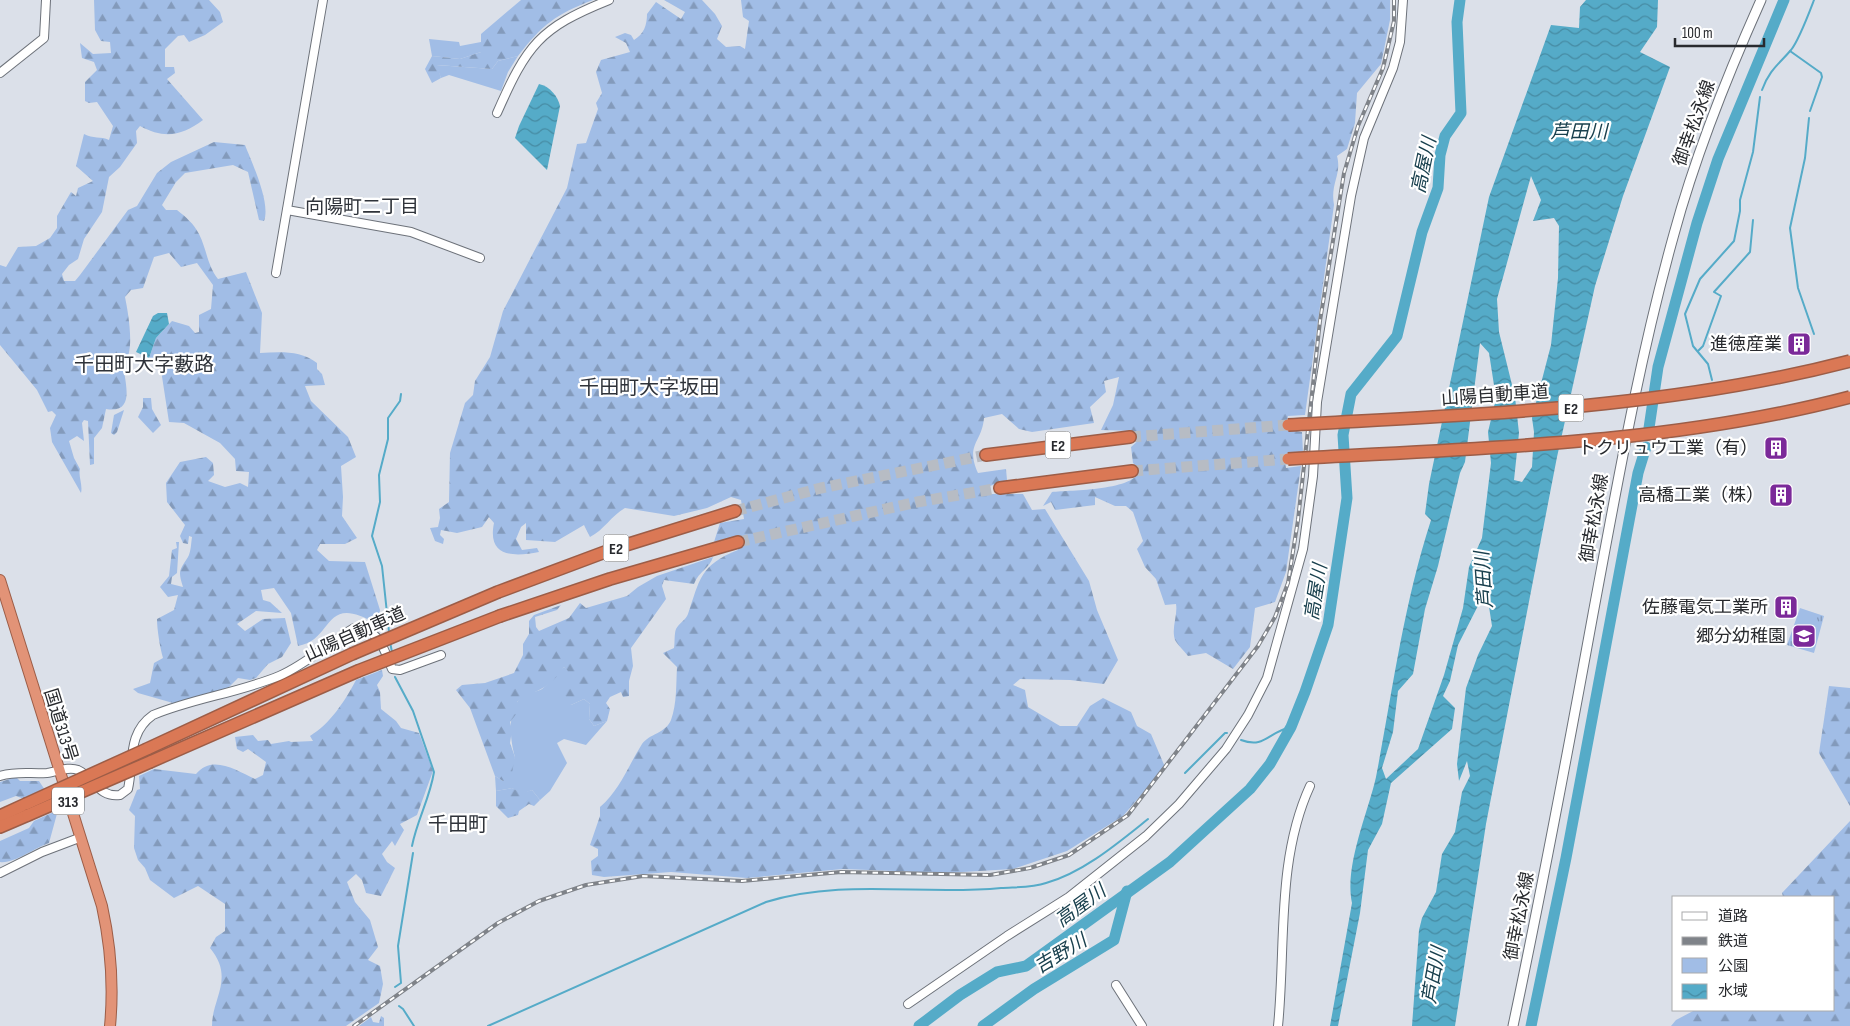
<svg xmlns="http://www.w3.org/2000/svg" width="1850" height="1026" viewBox="0 0 1850 1026" font-family="'Sofia Sans Condensed','Noto Sans JP',sans-serif">
	<style>
		.green { fill: #a1bde6 }
		.forest { fill: url(#forest-firs) }
		.park { fill: url(#park-tufts) }
		.water { fill: url(#water-waves); fill-rule: evenodd }
		.lines { fill: none; stroke-linecap: round; stroke-linejoin: round }
		.stream { stroke: #55abc8; stroke-width: 2 }
		.river { stroke: #55abc8; stroke-width: 11 }
		.motorway-tunnel { stroke: #b7bcc4; stroke-width: 11; stroke-dasharray: 11 5.5; stroke-linecap: butt }
		.tertiary-casing { stroke: #6d727a; stroke-width: 10 }
		.secondary-casing { stroke: #6d727a; stroke-width: 11 }
		.trunk-casing { stroke: #9c5d47; stroke-width: 12 }
		.motorway-casing { stroke: #9c5d47; stroke-width: 14 }
		.tertiary { stroke: #fff; stroke-width: 8 }
		.secondary { stroke: #fff; stroke-width: 9 }
		.trunk { stroke: #e29377; stroke-width: 10 }
		.motorway { stroke: #da7855; stroke-width: 11 }
		.rail-casing { stroke: #7f8389; stroke-width: 4 }
		.rail { stroke: #fff; stroke-width: 2; stroke-dasharray: 5.5; stroke-linecap: butt }
		.motorway-bridge-casing { stroke: #9c5d47; stroke-width: 14; stroke-linecap: butt }
		.motorway-bridge { stroke: #da7855; stroke-width: 11 }
		.labels { text-anchor: middle; stroke-width: 4.5; stroke-linejoin: round; paint-order: stroke }
		.shield { fill: #fff; stroke: #686a6d; stroke-width: 1 }
		.shield-label { font-size: 16px; font-weight: bold; fill: #282a2e }
		.street-label { font-size: 18px; fill: #282a2e; stroke: #fff }
		.poi-label { font-size: 18px; fill: #282a2e; stroke: #fff; text-anchor: end }
		.water-label { font-size: 19px; font-style: italic; fill: #19404e; stroke: #fff }
		.neighbourhood-label { font-size: 19px; fill: #2f333a; stroke: #fff }
		.quarter-label { font-size: 20px; fill: #2f333a; stroke: #fff }
	</style>
	<defs>
		<pattern id="forest-firs" width="22" height="20" patternUnits="userSpaceOnUse" patternTransform="scale(1.25)"><rect width="22" height="20" fill="#a1bde6"/><path d="M5 1l3.5 6h-7zM16 11l3.5 6h-7z" fill="#839abb"/></pattern>
		<pattern id="park-tufts" width="24" height="20" patternUnits="userSpaceOnUse" patternTransform="scale(1.25)"><rect width="24" height="20" fill="#a1bde6"/><path d="M3 7l-1-3M5 7V3M7 7l1-3M15 17l-1-3M17 17v-4M19 17l1-3" fill="none" stroke="#839abb"/></pattern>
		<pattern id="water-waves" width="16" height="10" patternUnits="userSpaceOnUse" patternTransform="scale(1.25)"><rect width="16" height="10" fill="#55abc8"/><path d="M0 5q4-4 8 0t8 0" fill="none" stroke="#468ba3"/></pattern>
	</defs>
	<rect width="100%" height="100%" fill="#dbe0e9"/>
	<!-- green -->
	<g class="green">
		<path d="M 429,39 L 459,42 L 460,46 L 481,42 L 481,52 L 460,59 L 432,56 Z"/>
		<path d="M 518,56 L 508,72 L 501,91 L 449,75 L 441,78 L 436,65 L 492,69 L 498,61 Z"/>
		<path d="M 564,667 L 568,670 L 571,705 L 584,699 L 590,704 L 589,719 L 594,726 L 607,721 L 586,745 L 564,739 L 557,743 L 567,763 L 550,791 L 540,800 L 532,790 L 522,794 L 512,788 L 496,791 L 495,776 L 503,781 L 515,757 C 510,740 506,707 524,695 C 529,692 537,692 542,689 C 550,683 557,673 564,667 Z"/>
	</g>
	<!-- forest -->
	<g class="forest">
		<path d="M 94,0 L 209,0 L 220,12 L 223,22 L 205,35 L 189,42 L 184,35 L 178,36 L 165,49 L 165,67 L 174,67 L 175,73 L 167,79 L 203,120 C 182,136 164,139 140,126 L 136,131 L 137,143 L 120,167 L 109,177 L 102,212 L 84,239 L 78,259 L 69,265 L 62,274 L 64,281 L 75,281 L 80,275 L 128,210 L 137,206 L 157,173 L 171,162 L 214,142 L 245,145 C 252,163 271,203 264,221 L 259,220 L 248,172 L 233,165 L 185,173 L 176,182 L 162,205 L 166,210 L 177,210 C 186,217 194,224 199,234 C 207,250 207,265 218,279 L 246,272 L 262,313 L 260,353 C 280,352 300,350 317,363 L 317,369 L 322,374 L 325,385 L 305,386 L 311,401 L 348,437 L 356,457 L 341,466 L 343,497 L 342,516 L 357,538 L 345,544 L 320,544 L 317,550 L 329,561 L 365,562 L 380,610 L 378,625 C 322,591 335,640 298,646 L 291,613 L 274,588 L 261,590 L 263,600 L 270,602 L 282,613 L 256,611 L 237,624 L 245,631 L 263,619 L 285,618 L 291,643 L 282,657 L 268,664 L 256,678 L 250,680 L 238,678 L 225,691 L 173,703 L 138,693 L 133,689 L 150,683 L 154,663 L 163,658 C 160,648 157,629 157,619 L 174,610 L 178,595 L 168,597 L 160,587 L 169,576 L 172,550 L 177,548 L 176,542 L 179,542 L 177,573 L 172,577 L 171,584 L 183,587 C 178,571 179,571 188,557 C 191,552 191,543 192,537 L 189,536 L 188,544 L 183,543 L 180,536 L 185,525 L 167,502 L 166,483 L 180,462 L 206,457 L 213,463 L 214,475 L 208,481 L 225,487 L 240,483 L 248,487 L 249,472 L 236,471 L 235,459 L 220,443 L 184,423 L 169,422 L 161,370 L 149,358 L 156,338 L 172,321 L 189,326 L 195,333 L 199,332 L 199,315 L 211,309 L 213,285 L 197,263 L 181,267 L 169,253 L 154,257 L 143,288 L 131,290 L 125,297 C 128,312 136,354 123,364 C 125,383 136,414 106,409 L 102,428 L 94,438 L 94,464 L 90,465 L 88,421 L 84,420 L 82,423 L 84,441 L 77,436 L 69,441 L 74,458 L 80,469 C 78,476 83,485 81,493 L 52,442 L 50,428 L 56,415 L 52,411 L 48,412 L 37,390 L 0,345 L 0,265 L 6,267 L 18,247 L 36,246 L 50,238 L 57,228 L 57,216 L 71,192 L 76,196 L 78,188 L 93,181 L 76,166 L 84,134 C 93,139 101,136 109,140 L 113,126 L 97,102 L 89,103 L 85,101 L 85,82 L 97,70 L 94,62 L 82,58 L 80,43 L 93,54 L 111,53 L 110,42 L 101,41 L 95,30 Z"/>
		<path d="M 521,0 L 593,0 C 556,14 542,25 518,56 L 498,61 L 492,69 L 437,65 L 441,78 L 432,83 L 425,69 L 432,56 L 460,59 L 481,52 L 481,34 Z"/>
		<path d="M 664,0 L 702,0 L 715,14 L 722,26 L 717,39 L 726,47 L 740,46 L 745,49 L 749,21 L 743,17 L 741,0 L 1390,0 L 1390,20 L 1381,64 L 1357,93 L 1355,123 L 1347,149 L 1337,156 C 1342,175 1330,183 1334,205 L 1305,415 L 1288,416 L 1285,429 L 1302,432 L 1303,453 L 1284,454 L 1286,468 L 1301,466 L 1286,572 L 1275,602 L 1255,608 L 1250,647 L 1233,669 L 1206,653 L 1188,656 C 1184,651 1178,645 1175,640 C 1171,628 1178,615 1176,604 L 1165,605 L 1156,579 L 1145,567 L 1137,549 L 1143,541 L 1133,512 L 1126,506 L 1115,506 L 1095,497 L 1095,505 L 1055,510 L 1051,502 L 1043,506 L 1052,492 C 1070,490 1137,491 1140,469 L 1133,463 L 1131,447 L 1141,438 L 1134,431 L 1101,430 L 1113,405 L 1119,377 L 1104,381 L 1106,392 L 1090,407 L 1094,423 L 1032,432 L 1019,429 L 1002,414 L 984,418 C 982,443 965,444 978,473 L 1006,469 L 1007,480 L 987,487 L 990,494 L 1023,494 L 1032,510 L 1045,509 L 1089,581 L 1097,610 L 1118,660 L 1104,684 L 1070,680 L 1020,679 L 1013,685 L 1025,690 L 1028,707 L 1060,726 L 1077,726 L 1090,706 L 1103,698 L 1131,712 L 1137,726 L 1151,734 L 1165,767 L 1123,816 L 1067,851 L 1013,869 L 946,873 L 843,869 L 747,878 L 671,872 L 604,877 L 592,875 L 591,861 L 598,856 L 598,849 L 590,845 L 600,816 L 600,807 C 620,790 628,766 642,744 C 649,734 666,733 671,720 C 677,704 676,684 677,667 L 663,653 L 674,648 C 675,643 674,634 676,629 C 679,623 686,620 688,614 C 700,579 700,565 738,550 L 736,539 L 714,542 L 720,523 L 744,519 L 741,500 L 731,497 L 707,508 L 674,516 L 625,508 C 611,516 604,530 590,537 L 584,525 L 555,542 L 526,540 L 526,523 L 521,527 L 516,539 L 522,550 L 537,548 L 539,552 C 513,557 487,557 494,523 L 489,517 L 482,527 L 457,533 L 441,530 L 440,535 L 444,539 L 443,544 L 435,541 L 430,528 L 438,527 L 440,518 L 439,509 L 449,502 L 450,453 L 465,403 L 473,395 L 475,381 L 490,357 L 503,311 L 567,188 L 577,144 L 586,143 L 598,109 L 596,103 L 602,93 L 596,72 L 601,60 L 630,52 L 626,43 L 615,37 L 625,33 L 631,35 L 634,40 C 644,34 647,25 647,14 L 656,2 L 681,19 L 685,12 Z"/>
		<path d="M 143,398 L 151,398 L 152,409 L 161,425 L 153,433 L 138,417 L 143,407 Z"/>
		<path d="M 124,410 L 117,432 L 114,435 L 111,433 L 114,415 Z"/>
		<path d="M 713,557 C 710,568 699,571 694,584 L 664,580 L 662,586 L 666,599 L 631,648 L 633,666 L 629,681 L 629,696 L 623,697 L 621,692 L 610,697 L 606,703 L 610,709 L 607,721 L 594,726 L 589,719 L 590,704 L 584,699 L 571,705 L 560,688 L 568,671 L 564,667 C 558,676 551,684 541,689 C 532,694 524,695 517,702 L 517,713 L 510,722 L 512,730 L 510,743 L 515,757 L 511,778 L 503,781 L 495,776 L 470,708 L 456,690 L 462,685 L 485,683 L 514,673 L 523,655 L 523,644 L 529,634 L 529,621 L 534,615 L 561,605 L 557,610 L 535,617 L 536,627 L 539,631 L 569,618 L 580,603 L 586,608 L 627,596 L 638,587 L 657,576 Z"/>
		<path d="M 382,670 L 383,676 L 377,685 L 380,692 L 381,709 L 396,721 L 401,728 L 419,733 L 433,771 L 417,815 L 400,824 L 404,830 L 395,846 L 392,841 L 382,854 L 387,862 L 395,868 L 381,896 L 366,893 L 362,880 L 356,874 L 347,882 L 355,902 L 370,920 L 378,947 L 368,960 L 380,966 L 383,984 L 379,1003 L 346,1026 L 212,1026 C 212,998 235,978 210,948 L 216,937 L 225,931 L 225,904 L 198,886 L 174,898 L 150,880 L 145,868 L 138,860 L 134,848 L 135,816 L 129,810 L 137,790 L 140,789 L 139,776 L 154,769 L 196,774 C 212,754 236,770 255,779 L 263,775 L 266,762 L 248,749 L 243,752 L 237,749 L 235,737 L 253,735 L 258,741 L 268,740 L 271,744 L 289,741 L 291,742 L 313,741 L 310,736 C 330,724 345,701 356,680 Z"/>
		<path d="M 1829,686 L 1850,688 L 1850,806 L 1819,753 Z"/>
		<path d="M 16,777 L 20,781 L 39,781 L 45,790 L 24,799 L 16,796 L 0,802 L 0,782 Z"/>
		<path d="M 512,788 L 522,793 L 532,790 L 540,800 L 534,806 L 529,804 L 519,811 L 518,815 L 508,818 L 496,806 L 496,791 Z"/>
		<path d="M 58,810 L 49,843 C 34,848 14,864 0,862 L 0,841 L 29,828 L 34,821 Z"/>
		<path d="M 1850,821 L 1850,1026 L 1671,1026 L 1676,1020 L 1695,1010 L 1834,1010 L 1834,897 L 1783,897 L 1782,893 Z"/>
		<path d="M 381,1016 L 384,1018 L 384,1026 L 359,1026 L 371,1017 L 373,1022 L 379,1023 Z"/>
	</g>
	<!-- park -->
	<path class="park" d="M 1800,608 L 1824,616 L 1814,653 L 1787,645 Z"/>
	<!-- water -->
	<g class="water">
		<path d="M 1586,0 L 1658,0 L 1657,27 L 1640,52 L 1670,67 L 1623,196 L 1595,286 L 1557,457 L 1486,824 L 1455,1026 L 1412,1026 L 1419,930 L 1422,918 L 1436,892 L 1442,854 L 1455,832 L 1462,792 L 1470,776 L 1467,761 L 1459,781 L 1457,764 L 1466,688 L 1478,655 L 1492,626 L 1487,594 L 1485,592 L 1458,645 L 1450,681 L 1443,696 L 1455,708 L 1452,729 L 1391,783 L 1382,824 L 1368,850 L 1360,913 L 1338,1026 L 1330,1026 L 1352,903 C 1344,866 1368,813 1376,777 C 1393,689 1403,607 1431,520 L 1425,514 L 1429,484 L 1489,197 L 1551,25 L 1579,28 L 1580,7 ZM 1531,176 L 1541,200 L 1533,221 L 1554,218 L 1559,226 L 1558,278 L 1551,345 L 1532,418 L 1534,432 L 1532,467 L 1522,482 L 1514,480 L 1519,433 L 1515,397 L 1499,332 L 1497,299 ZM 1480,343 L 1489,353 L 1496,398 L 1488,432 L 1491,463 L 1482,538 L 1469,567 L 1463,608 L 1444,675 L 1418,749 L 1386,779 L 1382,768 L 1393,732 L 1398,691 L 1413,674 L 1425,609 L 1438,566 L 1460,473 L 1465,462 Z"/>
		<path d="M 539,84 C 550,86 558,97 560,106 L 547,170 L 515,138 L 519,126 Z"/>
		<path d="M 158,313 L 167,313 L 169,324 L 156,338 L 149,358 L 136,352 L 153,316 Z"/>
	</g>
	<g class="lines">
		<!-- stream -->
		<g class="stream">
			<path d="M 1790,51 L 1821,73 L 1822,77 L 1810,111"/>
			<path d="M 1762,90 C 1769,70 1780,63 1791,50 C 1799,40 1809,13 1814,0"/>
			<path d="M 1809,118 L 1805,158 L 1790,228 L 1798,288 L 1814,334"/>
			<path d="M 1698,351 L 1703,346 L 1721,296 L 1714,292 L 1750,252 L 1753,220"/>
			<path d="M 1712,380 L 1708,364 L 1693,346 L 1685,314 L 1700,279 L 1734,241 L 1740,211 L 1740,200 L 1753,152 L 1760,97"/>
			<path d="M 389,632 L 382,566 L 372,536 L 380,502 L 379,475 L 388,439 L 388,418 L 400,401 L 401,394"/>
			<path d="M 390,642 L 392,652"/>
			<path d="M 395,677 L 413,711 L 434,772 C 430,798 417,820 412,846"/>
			<path d="M 1241,740 C 1265,749 1268,732 1291,727"/>
			<path d="M 1185,773 L 1225,733 L 1227,733"/>
			<path d="M 395,987 L 401,983 L 398,946 L 413,853"/>
			<path d="M 399,1006 L 403,1009 L 414,1026"/>
			<path d="M 488,1026 L 766,902 C 844,878 922,896 1001,888 C 1015,887 1032,888 1046,883 C 1084,872 1118,843 1148,819"/>
		</g>
		<!-- river -->
		<g class="river">
			<path d="M 1649,428 L 1658,367 L 1697,223 L 1718,159 L 1784,0"/>
			<path d="M 919,1026 L 960,995 L 997,972 L 1026,966 L 1170,862 L 1250,789 L 1270,764 L 1291,727 L 1305,692 L 1328,625 L 1347,498 L 1343,435 L 1351,394 L 1397,336 L 1422,232 L 1438,188 L 1440,155 L 1445,136 L 1461,113 L 1457,22 L 1460,0"/>
			<path d="M 983,1026 L 1034,989 L 1114,940 L 1127,891"/>
			<path d="M 1531,1026 L 1566,858 L 1638,473 L 1646,447"/>
		</g>
		<!-- motorway-tunnel -->
		<g class="motorway-tunnel">
			<path d="M 1130,437 L 1288,425"/>
			<path d="M 1132,471 L 1288,459"/>
			<path d="M 735,511 L 821,488 L 986,455"/>
			<path d="M 738,542 L 917,502 L 1000,488"/>
		</g>
		<!-- tertiary casing -->
		<g class="tertiary-casing">
			<g id="tertiary">
				<path d="M 0,73 L 44,38 L 46,0"/>
				<path d="M 497,113 C 527,45 539,28 609,0"/>
				<path d="M 287,210 L 411,232 L 480,258"/>
				<path d="M 276,273 L 323,0"/>
				<path d="M 0,776 C 16,771 30,774 47,773 C 57,772 68,766 78,770 C 94,777 98,798 120,795 L 128,789 C 134,762 127,733 153,715 C 194,698 238,693 279,676 C 307,664 328,643 354,628 C 379,628 384,649 392,669 L 400,670 L 441,655"/>
				<path d="M 0,873 L 42,852 L 79,838"/>
				<path d="M 1116,985 L 1142,1026"/>
				<path d="M 908,1004 L 1007,936 L 1069,897 L 1146,836 L 1179,804 L 1226,749 L 1248,715 L 1267,678 L 1303,549 L 1313,476 L 1317,402 L 1351,196 L 1364,138 L 1393,68 L 1400,42 L 1403,0"/>
				<path d="M 1278,1026 C 1286,947 1276,860 1310,786"/>
			</g>
		</g>
		<!-- secondary casing -->
		<g class="secondary-casing">
			<path id="secondary" d="M 1513,1026 C 1542,889 1568,751 1593,614 C 1617,486 1639,359 1674,234 C 1696,153 1727,76 1761,0"/>
		</g>
		<!-- trunk casing -->
		<g class="trunk-casing">
			<path id="trunk" d="M 0,580 L 102,906 C 111,947 114,984 110,1026"/>
		</g>
		<!-- motorway casing -->
		<g class="motorway-casing">
			<g id="motorway">
				<path d="M 986,455 L 1130,437"/>
				<path d="M 1000,488 L 1132,471"/>
				<path d="M 498,592 L 613,549 L 735,511"/>
				<path d="M 500,616 L 610,579 L 738,542"/>
				<path d="M 147,749 L 352,654"/>
				<path d="M 150,762 L 358,671"/>
				<path d="M 0,816 L 26,804"/>
				<path d="M 0,827 L 28,815"/>
			</g>
		</g>
		<!-- tertiary -->
		<use href="#tertiary" class="tertiary"/>
		<!-- secondary -->
		<use href="#secondary" class="secondary"/>
		<!-- trunk -->
		<use href="#trunk" class="trunk"/>
		<!-- motorway -->
		<use href="#motorway" class="motorway"/>
		<!-- rail casing -->
		<g class="rail-casing">
			<path id="rail" d="M 354,1026 L 498,923 L 539,901 L 586,885 L 643,876 L 742,881 L 841,872 L 990,875 L 1030,868 L 1069,855 L 1128,815 L 1258,646 L 1275,617 L 1288,583 L 1298,520 L 1320,321 L 1344,173 L 1358,126 L 1383,68 L 1394,21 L 1394,0"/>
		</g>
		<!-- rail -->
		<use href="#rail" class="rail"/>
		<!-- motorway-bridge casing -->
		<g class="motorway-bridge-casing">
			<g id="motorway-bridge">
				<path d="M 1288,425 C 1477,414 1666,409 1850,361"/>
				<path d="M 1288,459 C 1476,448 1667,445 1850,397"/>
				<path d="M 352,654 L 498,592"/>
				<path d="M 358,671 L 500,616"/>
				<path d="M 26,804 L 147,749"/>
				<path d="M 28,815 L 150,762"/>
			</g>
		</g>
		<!-- motorway-bridge -->
		<use href="#motorway-bridge" class="motorway-bridge"/>
	</g>
	<!-- icons -->
	<defs>
		<g id="building-square" transform="scale(1.25)"><rect x="-9" y="-9" width="18" height="18" rx="4" fill="#7b2999" stroke="#fff"/><path d="M-4-6H4V6H1V3H-1V6H-4ZM-2.5-4.3h1.7v1.8h-1.7ZM.8-4.3h1.7v1.8H.8ZM-2.5-1h1.7V.8h-1.7ZM.8-1h1.7V.8H.8Z" fill="#fff"/></g>
		<g id="school-square" transform="scale(1.25)"><rect x="-9" y="-9" width="18" height="18" rx="4" fill="#7b2999" stroke="#fff"/><path d="M0-5L7-2L0 1L-7-2ZM-4 1L0 2.5L4 1V4Q0 6-4 4Z" fill="#fff"/></g>
	</defs>
	<g fill-rule="evenodd">
		<use href="#building-square" x="1799" y="344"/>
		<use href="#building-square" x="1776" y="448"/>
		<use href="#building-square" x="1781" y="495"/>
		<use href="#building-square" x="1786" y="607"/>
		<use href="#school-square" x="1804" y="636"/>
	</g>
	<g class="labels">
		<!-- shield labels -->
		<g class="shield">
			<rect x="1558.5" y="394.5" width="25" height="27" rx="4"/>
			<rect x="1045.5" y="431.5" width="25" height="27" rx="4"/>
			<rect x="603.5" y="534.5" width="25" height="27" rx="4"/>
			<rect x="52" y="787.5" width="32" height="27" rx="4"/>
		</g>
		<g class="shield-label">
			<text x="1571" y="414">E2</text>
			<text x="1058" y="451">E2</text>
			<text x="616" y="554">E2</text>
			<text x="68" y="807">313</text>
		</g>
		<!-- street labels -->
		<g class="street-label">
			<text transform="translate(1694 123) rotate(-70)" y="6">御幸松永線</text>
			<text transform="translate(1495 395) rotate(-4)" y="6">山陽自動車道</text>
			<text transform="translate(1594 518) rotate(-80)" y="6">御幸松永線</text>
			<text transform="translate(355 634) rotate(-24)" y="6">山陽自動車道</text>
			<text transform="translate(61 725) rotate(73)" y="6">国道313号</text>
			<text transform="translate(1519 916) rotate(-79)" y="6">御幸松永線</text>
		</g>
		<!-- poi labels -->
		<g class="poi-label">
			<text x="1782" y="350">進徳産業</text>
			<text x="1758" y="454">トクリュウ工業（有）</text>
			<text x="1764" y="501">高橋工業（株）</text>
			<text x="1768" y="613">佐藤電気工業所</text>
			<text x="1786" y="642">郷分幼稚園</text>
		</g>
		<!-- water labels -->
		<g class="water-label">
			<text x="1579" y="138">芦田川</text>
			<text transform="translate(1423 165) rotate(-78)" y="7">高屋川</text>
			<text transform="translate(1483 580) rotate(-94)" y="7">芦田川</text>
			<text transform="translate(1315 592) rotate(-81)" y="7">高屋川</text>
			<text transform="translate(1080 905) rotate(-36)" y="7">高屋川</text>
			<text transform="translate(1060 953) rotate(-31)" y="7">吉野川</text>
			<text transform="translate(1433 975) rotate(-80)" y="7">芦田川</text>
		</g>
		<!-- neighbourhood labels -->
		<g class="neighbourhood-label">
			<text x="362" y="213">向陽町二丁目</text>
		</g>
		<!-- quarter labels -->
		<g class="quarter-label">
			<text x="144" y="371">千田町大字藪路</text>
			<text x="649" y="394">千田町大字坂田</text>
			<text x="458" y="831">千田町</text>
		</g>
	</g>
	<!-- legend -->
	<rect x="1672" y="896" width="162" height="115" fill="#ffffff" stroke="#a9aaab"/>
	<rect x="1682" y="912" width="25" height="8" fill="#ffffff" stroke="#a9aaab"/>
	<text x="1718" y="921" font-size="15" fill="#282a2e">道路</text>
	<rect x="1682" y="937" width="25" height="8" fill="#7f8389" stroke="#a9aaab"/>
	<text x="1718" y="946" font-size="15" fill="#282a2e">鉄道</text>
	<rect x="1682" y="958" width="25" height="15" fill="#a1bde6" stroke="#a9aaab"/>
	<text x="1718" y="971" font-size="15" fill="#282a2e">公園</text>
	<rect x="1682" y="984" width="25" height="15" fill="url(#water-waves)" stroke="#a9aaab"/>
	<text x="1718" y="996" font-size="15" fill="#282a2e">水域</text>
	<!-- scale -->
	<path d="M1675 38v8h89v-8" fill="none" stroke="#282a2e" stroke-width="2.5"/>
	<text x="1682" y="38" font-size="15" fill="#282a2e" stroke="#ffffff" stroke-width="4" paint-order="stroke">100 m</text>
</svg>
